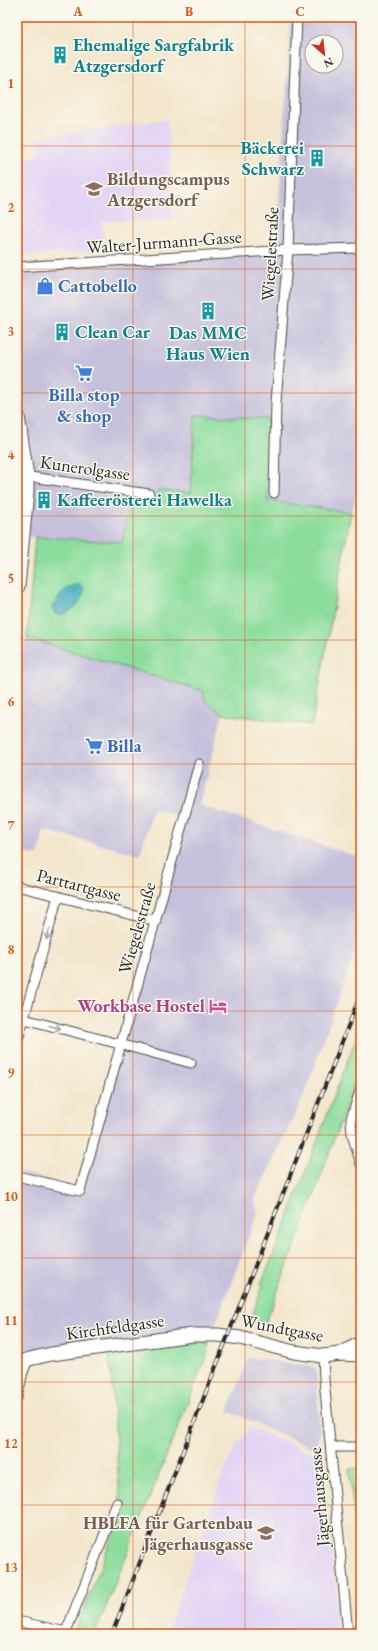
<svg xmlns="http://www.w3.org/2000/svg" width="378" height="1651" viewBox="0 0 378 1651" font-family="'EB Garamond',serif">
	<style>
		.built { fill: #e1d4f4 }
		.industrial { fill: #c5c0db; fill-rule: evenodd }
		.green { fill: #8cdd9d; stroke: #5c8464 }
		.water { fill: #40aebd; stroke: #366c74 }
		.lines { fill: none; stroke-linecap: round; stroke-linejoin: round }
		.street-casing { stroke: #494743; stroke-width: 11 }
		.secondary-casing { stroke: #494743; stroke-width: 15 }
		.primary-casing { stroke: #494743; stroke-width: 17 }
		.street { stroke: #fff; stroke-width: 9 }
		.secondary { stroke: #fff; stroke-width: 13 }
		.primary { stroke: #fff; stroke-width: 15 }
		.rail-casing { stroke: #2b2b2b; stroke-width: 4 }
		.rail { stroke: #fbf7ec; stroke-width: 2.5; stroke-dasharray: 8; stroke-linecap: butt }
		.oneway { stroke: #a0a0a0 }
		.grid { fill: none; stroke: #df570e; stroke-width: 1; stroke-opacity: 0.55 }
		.labels { text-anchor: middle; stroke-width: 3; stroke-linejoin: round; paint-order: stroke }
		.culture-label { font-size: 18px; font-weight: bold; fill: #0d838f; stroke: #fbf7ec; text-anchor: start }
		.education-label { font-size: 18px; font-weight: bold; fill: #785e54; stroke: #fbf7ec; text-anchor: start }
		.street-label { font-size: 18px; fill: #2b2b2b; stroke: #fbf7ec }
		.shop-label { font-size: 18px; font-weight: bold; fill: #366cbe; stroke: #fbf7ec; text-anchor: start }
		.hotel-label { font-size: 18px; font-weight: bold; fill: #b23c85; stroke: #fbf7ec; text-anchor: end }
		.neatline { fill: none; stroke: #df570e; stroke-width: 1.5 }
		.grid-label { font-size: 13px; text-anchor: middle; font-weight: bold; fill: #df570e }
	</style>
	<rect width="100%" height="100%" fill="#fbf7ec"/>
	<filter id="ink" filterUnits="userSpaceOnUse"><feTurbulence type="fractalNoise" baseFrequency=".025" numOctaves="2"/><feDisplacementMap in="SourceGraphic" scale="8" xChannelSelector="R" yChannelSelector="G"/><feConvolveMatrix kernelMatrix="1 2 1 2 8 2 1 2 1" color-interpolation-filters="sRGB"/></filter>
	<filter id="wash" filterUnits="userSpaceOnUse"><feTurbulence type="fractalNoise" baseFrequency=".012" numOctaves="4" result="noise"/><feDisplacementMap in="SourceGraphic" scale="16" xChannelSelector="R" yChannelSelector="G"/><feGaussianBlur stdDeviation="0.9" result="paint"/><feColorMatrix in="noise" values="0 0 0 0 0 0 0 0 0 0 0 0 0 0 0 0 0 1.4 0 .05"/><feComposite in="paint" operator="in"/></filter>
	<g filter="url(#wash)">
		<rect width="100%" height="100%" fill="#f3e6cc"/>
		<!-- built -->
		<g class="built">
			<path d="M 168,119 L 173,219 L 102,222 L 103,251 L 17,255 L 17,141 L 24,159 L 39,156 L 37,138 Z"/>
			<path d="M 250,1427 L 323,1458 L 339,1634 L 166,1634 L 226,1467 L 235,1448 Z"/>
		</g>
		<!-- industrial -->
		<g class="industrial">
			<path d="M 291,17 L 361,17 L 361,483 L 351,512 L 268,501 L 195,415 L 191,493 L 158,490 L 155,506 L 130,501 L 122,542 L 17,536 L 17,265 L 276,249 ZM 312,42 L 336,42 L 336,66 L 312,66 Z"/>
			<path d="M 27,638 L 203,691 L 205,701 L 223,714 L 199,805 L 361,858 L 361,935 L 303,1097 L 254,1201 L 258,1212 L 213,1331 L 24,1354 L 17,1340 L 17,1172 L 78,1187 L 182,817 L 153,809 L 140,855 L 44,830 L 38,856 L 20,852 L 17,863 L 17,667 Z"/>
			<path d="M 248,1358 L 261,1360 L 262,1359 L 316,1368 L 320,1433 L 317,1441 L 320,1443 L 318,1450 L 228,1411 Z"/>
		</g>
		<!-- green -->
		<g class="green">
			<path d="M 195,415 L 268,419 L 268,501 L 351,512 L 312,725 L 223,714 L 205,701 L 203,691 L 27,638 L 35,537 L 122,542 L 130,501 L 154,506 L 158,490 L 191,493 Z"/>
			<path d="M 361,1025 L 361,1065 L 310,1206 L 266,1322 L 250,1322 L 263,1285 L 261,1284 L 283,1231 Z"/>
			<path d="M 204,1342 L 204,1344 L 209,1344 L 208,1352 L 95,1634 L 74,1634 L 121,1515 L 111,1373 L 108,1352 Z"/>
			<path d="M 361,1468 L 361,1546 L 357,1546 L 349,1469 Z"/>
		</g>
		<!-- water -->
		<path class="water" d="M 75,585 L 81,585 L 84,589 C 83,602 68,618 55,614 L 52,607 L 65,590 Z"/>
	</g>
	<g filter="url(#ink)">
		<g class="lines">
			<!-- street casing -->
			<g class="street-casing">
				<g id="street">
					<path d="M 17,267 L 288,250 L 361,248"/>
					<path d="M 17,475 L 149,494"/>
					<path d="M 274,493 L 276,402 L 288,250 L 297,17"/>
					<path d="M 17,886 L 156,921"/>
					<path d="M 17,1017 L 191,1063"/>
					<path d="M 17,1043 L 58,896"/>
					<path d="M 361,1088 L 351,1119 L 352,1134 L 361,1164"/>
					<path d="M 17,1176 L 80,1191 L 199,764"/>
					<path d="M 323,1356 L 324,1379 L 348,1634"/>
					<path d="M 17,1398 L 23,1372 L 28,1359"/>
					<path d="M 331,1445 L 335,1447 L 361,1447"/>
					<path d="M 17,1621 L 66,1632"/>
					<path d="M 65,1634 L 117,1503"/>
				</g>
			</g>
			<!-- secondary casing -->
			<g class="secondary-casing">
				<g id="secondary">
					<path d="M 340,1354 L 361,1343"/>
					<path d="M 17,1362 L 51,1354 L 193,1335 L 218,1335 L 240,1338 L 294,1352 L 323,1356 L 340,1354 L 361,1355"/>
				</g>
			</g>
			<!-- primary casing -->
			<g class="primary-casing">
				<path id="primary" d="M 17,417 L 26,476 L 26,492 L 17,586"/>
			</g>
			<!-- street -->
			<use href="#street" class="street"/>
			<!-- secondary -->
			<use href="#secondary" class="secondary"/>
			<!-- primary -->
			<use href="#primary" class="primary"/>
			<!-- rail casing -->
			<g class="rail-casing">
				<path id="rail" d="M 112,1634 L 361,993"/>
			</g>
			<!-- rail -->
			<use href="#rail" class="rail"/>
		</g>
		<!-- one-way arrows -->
		<defs><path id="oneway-shaft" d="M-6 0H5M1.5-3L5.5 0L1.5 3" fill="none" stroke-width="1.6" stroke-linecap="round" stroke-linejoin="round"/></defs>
		<g class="oneway">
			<use href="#oneway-shaft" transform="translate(48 934) rotate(106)"/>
			<use href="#oneway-shaft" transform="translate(55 1027) rotate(15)"/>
		</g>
	</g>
	<!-- grid -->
	<path class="grid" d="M 133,17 L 133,1634M 245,17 L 245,1634M 17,146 L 361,146M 17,269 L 361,269M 17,393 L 361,393M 17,516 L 361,516M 17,640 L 361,640M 17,764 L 361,764M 17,887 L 361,887M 17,1011 L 361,1011M 17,1135 L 361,1135M 17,1258 L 361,1258M 17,1382 L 361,1382M 17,1505 L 361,1505"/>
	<!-- icons -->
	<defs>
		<g id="building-bare" transform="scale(1.38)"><path d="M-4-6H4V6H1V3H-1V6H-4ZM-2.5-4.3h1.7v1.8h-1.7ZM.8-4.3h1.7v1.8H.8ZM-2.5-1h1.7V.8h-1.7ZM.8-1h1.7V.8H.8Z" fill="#0f9aa8" stroke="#fbf7ec" stroke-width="2.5" paint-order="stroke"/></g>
		<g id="school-bare" transform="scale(1.38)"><path d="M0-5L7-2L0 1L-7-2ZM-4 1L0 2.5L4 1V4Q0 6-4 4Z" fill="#8d6e63" stroke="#fbf7ec" stroke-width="2.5" paint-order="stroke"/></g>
		<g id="shop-bare" transform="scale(1.38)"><path d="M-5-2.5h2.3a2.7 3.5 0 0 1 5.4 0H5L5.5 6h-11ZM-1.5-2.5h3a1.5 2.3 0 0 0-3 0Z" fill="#3f7fe0" stroke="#fbf7ec" stroke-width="2.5" paint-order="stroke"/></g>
		<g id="supermarket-bare" transform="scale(1.38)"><path d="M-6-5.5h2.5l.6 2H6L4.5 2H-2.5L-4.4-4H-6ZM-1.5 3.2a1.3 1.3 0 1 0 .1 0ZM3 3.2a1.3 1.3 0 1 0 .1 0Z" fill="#3f7fe0" stroke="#fbf7ec" stroke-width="2.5" paint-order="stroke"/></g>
		<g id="hotel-bare" transform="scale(1.38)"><path d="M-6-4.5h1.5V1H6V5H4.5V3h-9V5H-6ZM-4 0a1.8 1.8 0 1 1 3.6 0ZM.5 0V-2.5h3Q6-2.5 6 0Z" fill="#d1479c" stroke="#fbf7ec" stroke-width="2.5" paint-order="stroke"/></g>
	</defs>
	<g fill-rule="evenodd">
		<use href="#building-bare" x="60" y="55"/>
		<use href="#building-bare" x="317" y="158"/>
		<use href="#school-bare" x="94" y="189"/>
		<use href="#shop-bare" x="45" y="286"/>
		<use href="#building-bare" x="208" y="311"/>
		<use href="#building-bare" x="62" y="332"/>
		<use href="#supermarket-bare" x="84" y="373"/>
		<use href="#building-bare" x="44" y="500"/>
		<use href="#supermarket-bare" x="94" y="746"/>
		<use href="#hotel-bare" x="218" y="1006"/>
		<use href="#school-bare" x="266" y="1533"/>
	</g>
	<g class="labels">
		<!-- culture labels -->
		<g class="culture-label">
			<text x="73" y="51">Ehemalige Sargfabrik<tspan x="73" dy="21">Atzgersdorf</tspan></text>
			<text x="304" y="154" text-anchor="end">Bäckerei<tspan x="304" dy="21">Schwarz</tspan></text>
			<text x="75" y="338">Clean Car</text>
			<text x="208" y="339" text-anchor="middle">Das MMC<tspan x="208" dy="21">Haus Wien</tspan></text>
			<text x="57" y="506">Kaffeerösterei Hawelka</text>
		</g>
		<!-- education labels -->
		<g class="education-label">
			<text x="107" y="185">Bildungscampus<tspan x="107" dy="21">Atzgersdorf</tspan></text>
			<text x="253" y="1529" text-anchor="end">HBLFA für Gartenbau<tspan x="253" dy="21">Jägerhausgasse</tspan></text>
		</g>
		<!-- street labels -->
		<g class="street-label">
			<text transform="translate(164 242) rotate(-4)" y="6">Walter-Jurmann-Gasse</text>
			<text transform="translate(270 254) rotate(-87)" y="6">Wiegelestraße</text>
			<text transform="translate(85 468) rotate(8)" y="6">Kunerolgasse</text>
			<text transform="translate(79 885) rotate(14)" y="6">Parttartgasse</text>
			<text transform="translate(137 928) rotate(-74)" y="6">Wiegelestraße</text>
			<text transform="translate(115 1327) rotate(-8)" y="6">Kirchfeldgasse</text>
			<text transform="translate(282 1328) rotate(11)" y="6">Wundtgasse</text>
			<text transform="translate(319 1497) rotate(-95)" y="6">Jägerhausgasse</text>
		</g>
		<!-- shop labels -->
		<g class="shop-label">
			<text x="58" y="292">Cattobello</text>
			<text x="84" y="401" text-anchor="middle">Billa stop<tspan x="84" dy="21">&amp; shop</tspan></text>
			<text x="107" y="752">Billa</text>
		</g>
		<!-- hotel labels -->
		<g class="hotel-label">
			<text x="205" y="1012">Workbase Hostel</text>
		</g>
	</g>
	<!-- margin -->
	<rect width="378" height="1651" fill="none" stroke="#fbf7ec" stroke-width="44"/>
	<!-- north arrow -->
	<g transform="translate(324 54) rotate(152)"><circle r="19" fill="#fbf7ec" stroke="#a8a59f"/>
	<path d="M0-3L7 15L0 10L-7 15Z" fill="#c8321e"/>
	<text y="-6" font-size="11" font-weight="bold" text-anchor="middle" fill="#2b2b2b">N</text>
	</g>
	<rect x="22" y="22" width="334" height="1607" class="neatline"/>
	<g class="grid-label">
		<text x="78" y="16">A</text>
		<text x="189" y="16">B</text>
		<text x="300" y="16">C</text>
		<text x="11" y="88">1</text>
		<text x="11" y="212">2</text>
		<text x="11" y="336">3</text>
		<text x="11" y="459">4</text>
		<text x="11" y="583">5</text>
		<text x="11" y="706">6</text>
		<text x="11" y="830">7</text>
		<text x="11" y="954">8</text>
		<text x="11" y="1077">9</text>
		<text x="11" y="1201">10</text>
		<text x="11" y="1325">11</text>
		<text x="11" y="1448">12</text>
		<text x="11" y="1572">13</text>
	</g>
</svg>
